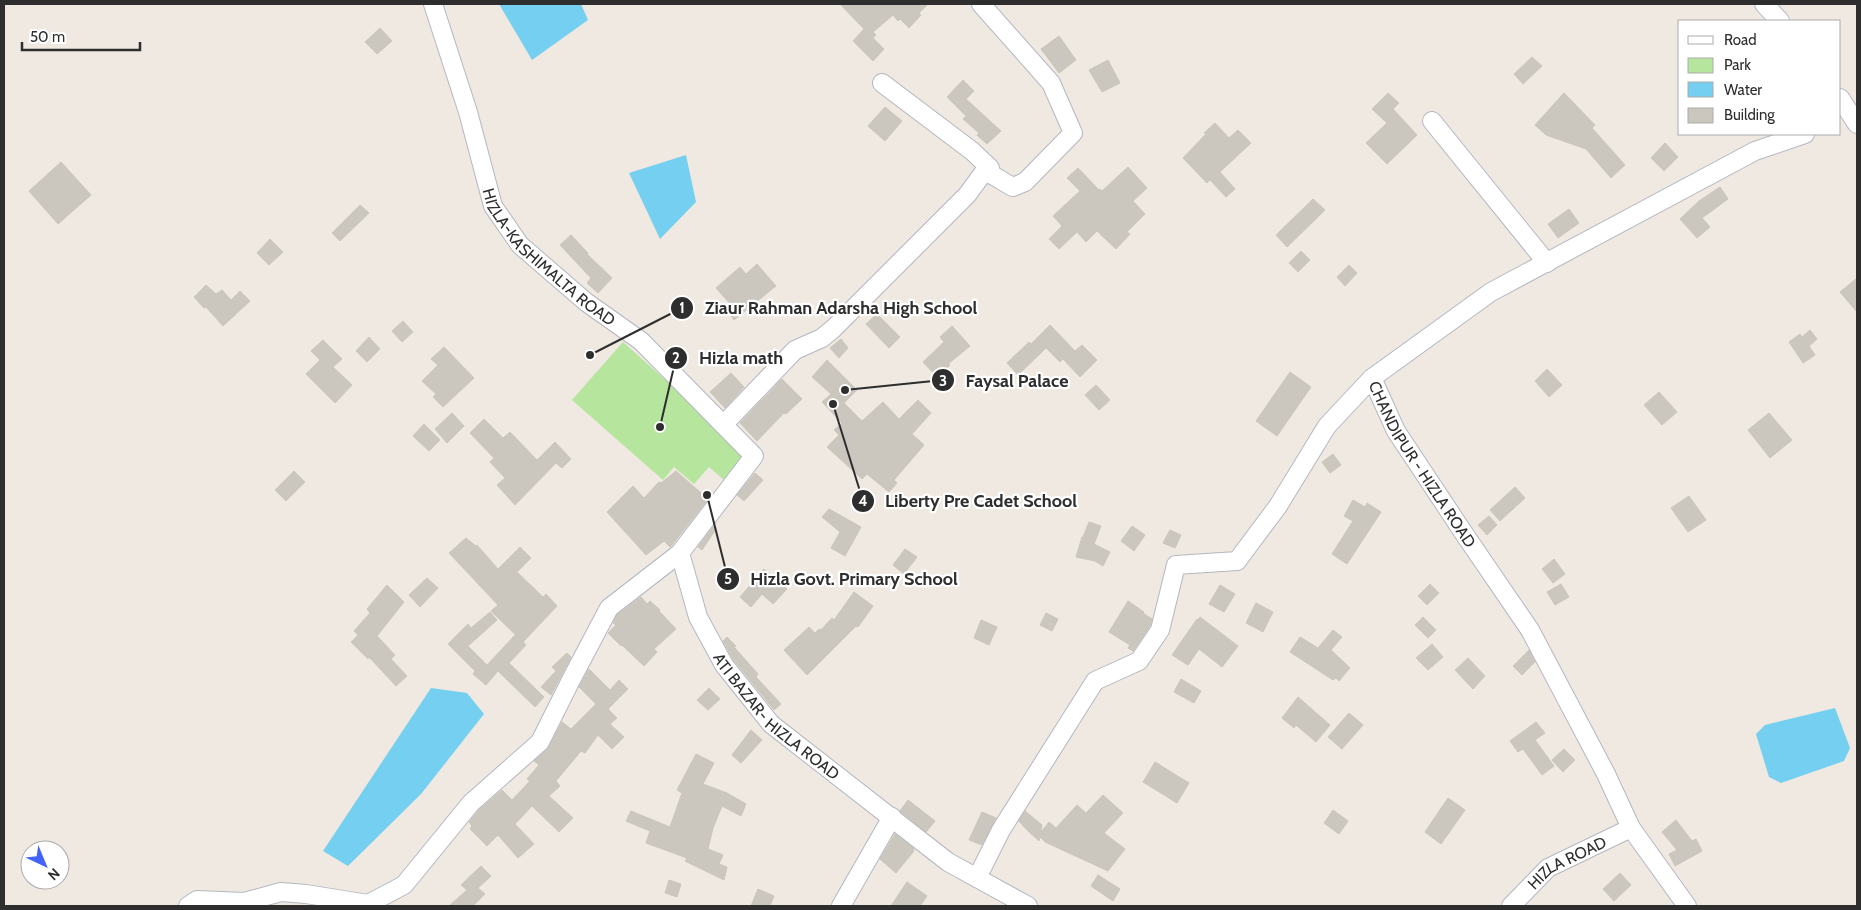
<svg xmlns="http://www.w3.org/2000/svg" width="1861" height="910" viewBox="0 0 1861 910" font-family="Cabin,sans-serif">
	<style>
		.green { fill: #b6e59e }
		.water { fill: #75cff0 }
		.building { fill: #cbc7bf; stroke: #cbc5ba }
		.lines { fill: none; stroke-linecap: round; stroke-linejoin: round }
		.street-casing { stroke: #b4b7c1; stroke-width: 20 }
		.street { stroke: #fff; stroke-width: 18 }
		.labels { text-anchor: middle; stroke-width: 4.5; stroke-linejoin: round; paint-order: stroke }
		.street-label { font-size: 16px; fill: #2e2e2e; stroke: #fff }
		.leader { fill: none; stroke: #2e2e2e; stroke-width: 2 }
		.callout-dot { fill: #2e2e2e; stroke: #fff; stroke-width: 2 }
		.mark-label { font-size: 15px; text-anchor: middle; font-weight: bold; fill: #fff }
		.callout-label { font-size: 18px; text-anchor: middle; font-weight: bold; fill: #2e2e2e; stroke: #fff; stroke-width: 4.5; stroke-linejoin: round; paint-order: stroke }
	</style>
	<rect width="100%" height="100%" fill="#efe9e1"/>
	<!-- green -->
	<path class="green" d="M 623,342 L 748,454 L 724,480 L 709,467 L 694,484 L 674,467 L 663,480 L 572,400 Z"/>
	<!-- water -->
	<g class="water">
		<path d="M 499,4 L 581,4 L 588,20 L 532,60 Z"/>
		<path d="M 686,155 L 696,202 L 660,239 L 629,173 Z"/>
		<path d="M 431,688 L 467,693 L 484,714 L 421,794 L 348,866 L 323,851 Z"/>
		<path d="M 1835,708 L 1850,748 L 1844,761 L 1781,783 L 1769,777 L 1756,734 L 1765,725 Z"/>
	</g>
	<!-- building -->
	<g class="building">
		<path d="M 840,4 L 928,4 L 919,13 L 921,15 L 909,28 L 900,19 L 898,21 L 893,15 L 873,32 L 876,35 L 873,38 L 884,49 L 873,61 L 853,41 L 864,29 Z"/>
		<path d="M 380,28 L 392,41 L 377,54 L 365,42 Z"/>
		<path d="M 1059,36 L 1076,60 L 1059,73 L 1041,49 Z"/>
		<path d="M 1532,57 L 1542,66 L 1523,84 L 1514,74 Z"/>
		<path d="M 1108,60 L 1120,83 L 1102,92 L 1089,70 Z"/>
		<path d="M 963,80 L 974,91 L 966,99 L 1001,131 L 987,144 L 977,135 L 979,133 L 963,119 L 966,116 L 947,97 Z"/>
		<path d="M 1388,93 L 1399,103 L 1393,109 L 1417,135 L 1387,164 L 1366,143 L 1387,123 L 1372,109 Z"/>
		<path d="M 1564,93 L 1595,125 L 1592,128 L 1625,165 L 1611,178 L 1586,149 L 1546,135 L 1535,125 Z"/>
		<path d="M 885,107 L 902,121 L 885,141 L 868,126 Z"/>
		<path d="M 1215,123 L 1229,138 L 1238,130 L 1251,143 L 1220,172 L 1235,189 L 1226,197 L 1210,180 L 1207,183 L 1183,158 L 1206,134 L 1204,133 Z"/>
		<path d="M 1665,143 L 1678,157 L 1664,171 L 1651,158 Z"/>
		<path d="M 61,162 L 91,195 L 58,224 L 29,191 Z"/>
		<path d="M 1128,167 L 1147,188 L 1133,201 L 1145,214 L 1127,232 L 1130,234 L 1116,249 L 1097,231 L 1086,242 L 1077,232 L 1059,249 L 1049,239 L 1062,226 L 1053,216 L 1080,191 L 1067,178 L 1078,168 L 1099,190 L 1100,189 L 1102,191 Z"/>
		<path d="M 1720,187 L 1728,199 L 1702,218 L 1710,227 L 1697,238 L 1680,219 L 1699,201 Z"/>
		<path d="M 1313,199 L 1325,210 L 1287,247 L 1276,235 Z"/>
		<path d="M 360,205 L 369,213 L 340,241 L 332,233 Z"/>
		<path d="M 1569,209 L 1579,223 L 1558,238 L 1548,224 Z"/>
		<path d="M 571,235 L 588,253 L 587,254 L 612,278 L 598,293 L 587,283 L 591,278 L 560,245 Z"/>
		<path d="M 270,239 L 283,252 L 269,265 L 257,253 Z"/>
		<path d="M 1301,251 L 1310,260 L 1298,272 L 1289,263 Z"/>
		<path d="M 757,264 L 776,286 L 734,320 L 727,310 L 732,306 L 716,288 L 740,267 L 746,274 Z"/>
		<path d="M 1349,265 L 1357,273 L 1345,286 L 1337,277 Z"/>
		<path d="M 1857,278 L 1857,312 L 1840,292 Z"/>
		<path d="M 206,285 L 216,294 L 222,290 L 231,300 L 240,291 L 250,301 L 223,326 L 206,307 L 204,308 L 194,297 Z"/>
		<path d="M 877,314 L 900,337 L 889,348 L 866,324 Z"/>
		<path d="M 403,321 L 413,332 L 402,342 L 392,331 Z"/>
		<path d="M 1050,325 L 1075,351 L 1082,345 L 1097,360 L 1080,377 L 1063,359 L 1060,362 L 1046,348 L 1018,375 L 1007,363 L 1029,342 L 1031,344 Z"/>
		<path d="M 952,326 L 970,346 L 948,364 L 950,365 L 937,377 L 923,362 L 944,342 L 940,337 Z"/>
		<path d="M 1810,330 L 1817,339 L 1809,346 L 1815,355 L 1803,363 L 1789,342 L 1800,334 L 1802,337 Z"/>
		<path d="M 369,337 L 380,349 L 367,362 L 356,351 Z"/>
		<path d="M 841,339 L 848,348 L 839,358 L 830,348 Z"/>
		<path d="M 323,340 L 342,359 L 333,367 L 352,385 L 335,403 L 306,374 L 320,360 L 311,351 Z"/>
		<path d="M 444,347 L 474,378 L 443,407 L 433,397 L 436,394 L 422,381 L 438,365 L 431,359 Z"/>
		<path d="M 827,360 L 857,390 L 844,403 L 862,421 L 883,402 L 899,419 L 918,400 L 931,413 L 912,434 L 924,445 L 894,480 L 897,483 L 889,492 L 867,474 L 862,479 L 827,447 L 839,435 L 834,430 L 842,423 L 822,402 L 831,394 L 812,377 Z"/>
		<path d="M 1547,369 L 1562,385 L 1549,397 L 1535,381 Z"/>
		<path d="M 1290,372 L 1311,387 L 1277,436 L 1256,421 Z"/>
		<path d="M 731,373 L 744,387 L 725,408 L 710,392 Z"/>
		<path d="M 782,379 L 802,399 L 786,414 L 784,413 L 757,441 L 740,423 Z"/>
		<path d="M 1096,385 L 1110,400 L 1099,410 L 1085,395 Z"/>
		<path d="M 1659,392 L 1677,412 L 1662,425 L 1644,405 Z"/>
		<path d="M 452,413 L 464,426 L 447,443 L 435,429 Z"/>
		<path d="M 1769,413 L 1792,440 L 1770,458 L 1748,430 Z"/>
		<path d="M 484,419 L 503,438 L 510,432 L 537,460 L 555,442 L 571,459 L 562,468 L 556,463 L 515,505 L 497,485 L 505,478 L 490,462 L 494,458 L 470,433 Z"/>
		<path d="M 424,424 L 440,440 L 429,451 L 413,436 Z"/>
		<path d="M 1333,454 L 1341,465 L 1330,473 L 1322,462 Z"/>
		<path d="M 294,471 L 305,482 L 286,501 L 275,490 Z"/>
		<path d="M 676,471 L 708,499 L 672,545 L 670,547 L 664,541 L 646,555 L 607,512 L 633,486 L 644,498 L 659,482 L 661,483 Z"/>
		<path d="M 755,473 L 763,480 L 744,501 L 737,495 Z"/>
		<path d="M 1515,487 L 1525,498 L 1500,521 L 1490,510 Z"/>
		<path d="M 1689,496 L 1706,520 L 1688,532 L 1671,508 Z"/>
		<path d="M 1353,500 L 1365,507 L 1367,503 L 1381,512 L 1347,564 L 1332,554 L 1353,521 L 1344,516 Z"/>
		<path d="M 829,509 L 861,527 L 845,556 L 831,548 L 840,532 L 822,517 Z"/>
		<path d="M 1489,516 L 1497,525 L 1487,535 L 1478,525 Z"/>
		<path d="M 1089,522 L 1101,526 L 1094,544 L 1110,552 L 1103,566 L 1095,561 L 1076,557 L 1082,537 L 1083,537 Z"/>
		<path d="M 1132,526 L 1145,535 L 1134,551 L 1121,541 Z"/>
		<path d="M 713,527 L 716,529 L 702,550 L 698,547 Z"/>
		<path d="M 1170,530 L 1181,535 L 1175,548 L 1163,543 Z"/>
		<path d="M 466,538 L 476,546 L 477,545 L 498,569 L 520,547 L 531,558 L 517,572 L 543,597 L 546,594 L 557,606 L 523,642 L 491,611 L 498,605 L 449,553 Z"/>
		<path d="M 905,549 L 917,557 L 904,574 L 893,565 Z"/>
		<path d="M 1554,559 L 1565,574 L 1553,583 L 1542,569 Z"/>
		<path d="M 764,569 L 787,589 L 773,604 L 762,594 L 751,607 L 740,597 Z"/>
		<path d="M 427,578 L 438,588 L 420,607 L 409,595 Z"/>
		<path d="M 1430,584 L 1439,593 L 1427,605 L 1418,596 Z"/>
		<path d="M 1561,584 L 1569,597 L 1555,605 L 1547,592 Z"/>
		<path d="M 387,585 L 404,602 L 377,636 L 395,655 L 391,659 L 407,676 L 396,686 L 369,657 L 368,659 L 351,642 L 358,635 L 354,631 L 370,613 L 367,609 Z"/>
		<path d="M 1220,585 L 1235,594 L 1224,612 L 1209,604 Z"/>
		<path d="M 854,592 L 873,606 L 858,627 L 856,626 L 807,675 L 784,650 L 809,627 L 815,633 L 819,629 L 821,630 L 832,618 L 834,620 Z"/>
		<path d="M 641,597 L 647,604 L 650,601 L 660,610 L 659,611 L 676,629 L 654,649 L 657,652 L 644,666 L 622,645 L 621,646 L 608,633 L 616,625 L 613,623 L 617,615 Z"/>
		<path d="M 1128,601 L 1144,612 L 1143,613 L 1152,619 L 1150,626 L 1133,651 L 1128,648 L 1130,645 L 1109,632 Z"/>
		<path d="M 1256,603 L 1273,612 L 1263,632 L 1246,623 Z"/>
		<path d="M 490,612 L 497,620 L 468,646 L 487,665 L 516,634 L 526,645 L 509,663 L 544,697 L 535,707 L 498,671 L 486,685 L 473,674 L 475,671 L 448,644 L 468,624 L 471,628 Z"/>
		<path d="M 1046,613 L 1058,619 L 1052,631 L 1040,625 Z"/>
		<path d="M 1200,617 L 1238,646 L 1222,667 L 1199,649 L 1188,665 L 1172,655 L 1197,619 L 1198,620 Z"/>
		<path d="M 1423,617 L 1436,630 L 1428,638 L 1415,625 Z"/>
		<path d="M 981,620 L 997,627 L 989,645 L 974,638 Z"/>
		<path d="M 1333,630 L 1342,637 L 1331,650 L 1350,668 L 1339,681 L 1336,678 L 1333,680 L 1290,652 L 1300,637 L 1318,648 Z"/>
		<path d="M 727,637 L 736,646 L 734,647 L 758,674 L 756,677 L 781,704 L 774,710 L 733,659 L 723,641 Z"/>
		<path d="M 1432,644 L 1443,657 L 1428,670 L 1416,658 Z"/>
		<path d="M 1529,650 L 1535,662 L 1522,675 L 1513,666 Z"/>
		<path d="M 567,653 L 571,657 L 551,695 L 541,687 L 556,671 L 552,667 Z"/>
		<path d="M 1468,658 L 1485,676 L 1473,689 L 1455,670 Z"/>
		<path d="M 589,669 L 610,690 L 619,680 L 628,689 L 608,709 L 617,718 L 610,724 L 624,737 L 612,749 L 598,735 L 585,753 L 581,751 L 556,781 L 560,786 L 549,796 L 573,818 L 559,832 L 532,806 L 515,824 L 534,844 L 518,858 L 498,835 L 487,846 L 470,829 L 472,826 L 469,822 L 479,810 L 502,790 L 512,800 L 530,781 L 527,779 L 539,765 L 534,761 L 549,747 L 562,722 L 571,729 L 596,704 L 579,687 Z"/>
		<path d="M 1181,679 L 1201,691 L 1194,703 L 1174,692 Z"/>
		<path d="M 709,688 L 720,699 L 708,710 L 697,700 Z"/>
		<path d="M 1298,697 L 1330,725 L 1316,742 L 1296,725 L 1294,728 L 1282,718 Z"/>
		<path d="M 1349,713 L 1363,725 L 1342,749 L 1328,737 Z"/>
		<path d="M 1536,722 L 1545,733 L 1535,740 L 1554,766 L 1542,775 L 1523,749 L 1518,752 L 1510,741 Z"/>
		<path d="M 751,730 L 762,740 L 741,763 L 732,755 Z"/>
		<path d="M 1564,749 L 1575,760 L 1563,772 L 1552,760 Z"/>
		<path d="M 696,754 L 714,763 L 703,784 L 727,793 L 746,804 L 741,816 L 722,806 L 713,828 L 708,849 L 723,855 L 719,864 L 727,867 L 724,880 L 685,861 L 687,858 L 646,843 L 650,831 L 626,821 L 631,811 L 670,827 L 682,793 L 677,790 Z"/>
		<path d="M 1155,762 L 1189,783 L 1177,803 L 1143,782 Z"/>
		<path d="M 1103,795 L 1123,813 L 1104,833 L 1125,849 L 1108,871 L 1045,842 L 1040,837 L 1039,841 L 1026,829 L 1019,821 L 1025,811 L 1042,825 L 1041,832 L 1049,822 L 1056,828 L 1077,805 L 1086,813 Z"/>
		<path d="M 1448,798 L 1465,810 L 1441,844 L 1425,832 Z"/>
		<path d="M 908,800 L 935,821 L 926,832 L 900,811 Z"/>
		<path d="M 1333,810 L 1348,821 L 1339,834 L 1324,823 Z"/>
		<path d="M 982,812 L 996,818 L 982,845 L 969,840 Z"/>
		<path d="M 1676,820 L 1692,841 L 1696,839 L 1702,851 L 1675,866 L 1669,854 L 1677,850 L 1662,832 Z"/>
		<path d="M 895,834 L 913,848 L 914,851 L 896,873 L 880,859 Z"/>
		<path d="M 481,866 L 491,876 L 478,888 L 485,894 L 473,906 L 449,906 L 467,890 L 461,885 Z"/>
		<path d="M 1620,873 L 1631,885 L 1614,901 L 1603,889 Z"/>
		<path d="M 1098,875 L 1120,889 L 1113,901 L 1091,886 Z"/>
		<path d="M 669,880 L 681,884 L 677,897 L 665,893 Z"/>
		<path d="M 907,882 L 927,896 L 920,906 L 891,906 Z"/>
		<path d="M 758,889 L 774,896 L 770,906 L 751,906 Z"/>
	</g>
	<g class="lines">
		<!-- street casing -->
		<g class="street-casing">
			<g id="street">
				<path id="s1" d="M 433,4 L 468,112 L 493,206 L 520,245 L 586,302 L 641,341 L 754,456 L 680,553 L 698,617 L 724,665 L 771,724 L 948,862 L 1028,906"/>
				<path d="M 1764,4 L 1780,21"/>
				<path d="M 882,83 L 972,151 L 990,168 L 984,172"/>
				<path d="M 1840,98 L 1857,124"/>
				<path d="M 1432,121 L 1547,263"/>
				<path id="s2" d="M 1372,378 L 1396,431 L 1465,535 L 1530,630 L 1606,774 L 1631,828 L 1687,906"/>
				<path d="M 724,424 L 795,350 L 822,338 L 834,328 L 967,195 L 984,172 C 996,175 1002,182 1013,187 L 1025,182 L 1073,133 L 1051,83 L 981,4"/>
				<path d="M 977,878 L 1001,830 L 1095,681 L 1139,661 L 1160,630 L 1176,565 L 1237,561 L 1278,506 L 1327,426 L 1372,378 L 1491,292 L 1755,151 L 1805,134"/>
				<path d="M 188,906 L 197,900 L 244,902 L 281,892 L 306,894 L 368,904"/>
				<path d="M 366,906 L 368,904 L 404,885 L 471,803 L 540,742 L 572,678 L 609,608 L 680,553"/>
				<path d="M 841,906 L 892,817"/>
				<path id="s3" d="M 1511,906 L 1548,868 L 1631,828"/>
			</g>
		</g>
		<!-- street -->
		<use href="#street" class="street"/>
	</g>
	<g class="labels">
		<!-- street labels -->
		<g class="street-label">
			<text dy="6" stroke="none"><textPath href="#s1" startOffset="286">HIZLA-KASHIMALTA ROAD</textPath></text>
			<text dy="6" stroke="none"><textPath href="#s2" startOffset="100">CHANDIPUR - HIZLA ROAD</textPath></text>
			<text dy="6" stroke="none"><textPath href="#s1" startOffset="891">ATI BAZAR- HIZLA ROAD</textPath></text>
			<text dy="6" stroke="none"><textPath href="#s3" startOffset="72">HIZLA ROAD</textPath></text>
		</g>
	</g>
	<!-- callouts -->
	<path class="leader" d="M590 355L682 308M660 427L676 358M845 390L943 380M833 404L863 501M707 495L728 579"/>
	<g class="callout-dot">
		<circle cx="590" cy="355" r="5"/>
		<circle cx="660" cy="427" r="5"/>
		<circle cx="845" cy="390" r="5"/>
		<circle cx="833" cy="404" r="5"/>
		<circle cx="707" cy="495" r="5"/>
		<circle cx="682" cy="308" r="12"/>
		<circle cx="676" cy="358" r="12"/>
		<circle cx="943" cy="380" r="12"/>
		<circle cx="863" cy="501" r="12"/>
		<circle cx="728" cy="579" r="12"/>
	</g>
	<g class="mark-label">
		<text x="682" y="313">1</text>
		<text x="676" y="363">2</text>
		<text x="943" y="386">3</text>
		<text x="863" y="506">4</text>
		<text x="728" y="584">5</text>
	</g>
	<g class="callout-label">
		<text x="841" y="314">Ziaur Rahman Adarsha High School</text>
		<text x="741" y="364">Hizla math</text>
		<text x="1017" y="387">Faysal Palace</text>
		<text x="981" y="507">Liberty Pre Cadet School</text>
		<text x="854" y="585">Hizla Govt. Primary School</text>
	</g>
	<!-- border -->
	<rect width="1861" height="910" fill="none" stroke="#2e2e2e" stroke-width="10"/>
	<!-- legend -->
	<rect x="1678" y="20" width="162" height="115" fill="#ffffff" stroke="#ababab"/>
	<rect x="1688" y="36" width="25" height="8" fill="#ffffff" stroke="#ababab"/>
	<text x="1724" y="45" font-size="15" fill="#2e2e2e">Road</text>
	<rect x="1688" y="58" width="25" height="15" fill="#b6e59e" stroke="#ababab"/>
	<text x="1724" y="70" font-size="15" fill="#2e2e2e">Park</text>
	<rect x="1688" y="82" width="25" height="15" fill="#75cff0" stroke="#ababab"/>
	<text x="1724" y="95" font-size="15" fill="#2e2e2e">Water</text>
	<rect x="1688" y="108" width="25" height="15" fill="#cbc7bf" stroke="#ababab"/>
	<text x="1724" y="120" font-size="15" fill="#2e2e2e">Building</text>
	<!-- north arrow -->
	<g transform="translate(45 865) rotate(136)"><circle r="24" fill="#ffffff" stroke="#ababab"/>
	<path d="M0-4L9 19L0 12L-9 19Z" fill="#4264fb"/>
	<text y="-8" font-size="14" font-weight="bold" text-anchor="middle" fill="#2e2e2e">N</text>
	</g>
	<!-- scale -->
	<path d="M22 42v8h118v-8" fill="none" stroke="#2e2e2e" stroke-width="2.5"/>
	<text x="30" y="42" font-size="15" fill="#2e2e2e" stroke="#ffffff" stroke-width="4" paint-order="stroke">50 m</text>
</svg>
